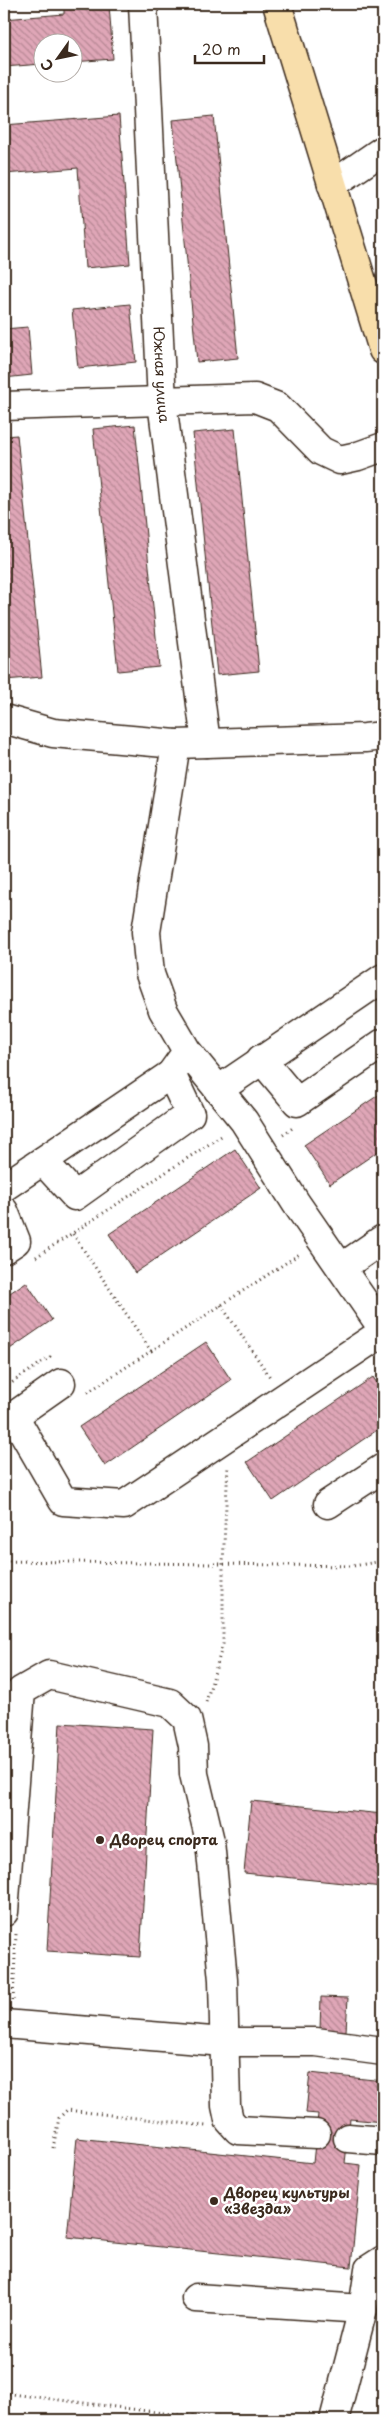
<svg xmlns="http://www.w3.org/2000/svg" width="387" height="2424" viewBox="0 0 387 2424" font-family="'Playpen Sans',sans-serif">
	<style>
		.building { fill: url(#building-back-hatch); stroke: #3b2a1e }
		.lines { fill: none; stroke-linecap: round; stroke-linejoin: round }
		.minor-casing { stroke: #3b2a1e; stroke-width: 31 }
		.major-casing { stroke: #3b2a1e; stroke-width: 31 }
		.path { stroke: #3b2a1e; stroke-width: 3; stroke-dasharray: 1 4; stroke-linecap: butt }
		.minor { stroke: #fff; stroke-width: 28 }
		.major { stroke: #f8deab; stroke-width: 28 }
		.poi-dot { fill: #3b2a1e; stroke: #fff; stroke-width: 2 }
		.labels { text-anchor: middle; stroke-width: 5; stroke-linejoin: round; paint-order: stroke }
		.street-label { font-size: 14px; fill: #3b2a1e; stroke: #fff }
		.poi-label { font-size: 14px; font-weight: bold; fill: #3b2a1e; stroke: #fff; text-anchor: start }
	</style>
	<defs>
		<pattern id="building-back-hatch" width="6" height="6" patternUnits="userSpaceOnUse" patternTransform="scale(1.25)"><rect width="6" height="6" fill="#dfa6b7"/><path d="M-1 5l2 2M0 0l6 6M5-1l2 2" fill="none" stroke="#b68794"/></pattern>
	</defs>
	<rect width="100%" height="100%" fill="#fff"/>
	<filter id="ink" filterUnits="userSpaceOnUse"><feTurbulence type="fractalNoise" baseFrequency=".02" numOctaves="2"/><feDisplacementMap in="SourceGraphic" scale="10" xChannelSelector="R" yChannelSelector="G"/><feConvolveMatrix kernelMatrix="1 2 1 2 8 2 1 2 1" color-interpolation-filters="sRGB"/></filter>
	<g filter="url(#ink)">
		<!-- building -->
		<g class="building">
			<path d="M 64,4 L 109,4 L 113,59 L 72,62 L 72,42 L 42,42 L 42,64 L 4,67 L 4,19 L 64,14 Z"/>
			<path d="M 119,116 L 130,264 L 85,268 L 78,168 L 4,174 L 4,125 Z"/>
			<path d="M 214,116 L 238,358 L 197,362 L 173,120 Z"/>
			<path d="M 130,304 L 136,362 L 78,368 L 72,310 Z"/>
			<path d="M 28,327 L 32,375 L 4,378 L 4,329 Z"/>
			<path d="M 135,425 L 159,667 L 118,671 L 93,429 Z"/>
			<path d="M 235,429 L 259,671 L 217,675 L 193,433 Z"/>
			<path d="M 17,435 L 42,677 L 4,680 L 4,436 Z"/>
			<path d="M 383,1092 L 383,1148 L 330,1184 L 304,1145 Z"/>
			<path d="M 235,1149 L 261,1188 L 135,1273 L 109,1234 Z"/>
			<path d="M 26,1282 L 52,1320 L 4,1353 L 4,1297 Z"/>
			<path d="M 206,1342 L 231,1380 L 105,1466 L 79,1427 Z"/>
			<path d="M 373,1377 L 383,1392 L 383,1426 L 273,1501 L 247,1462 Z"/>
			<path d="M 60,1723 L 153,1729 L 140,1957 L 47,1951 Z"/>
			<path d="M 251,1801 L 383,1814 L 383,1887 L 244,1873 Z"/>
			<path d="M 321,1997 L 348,1998 L 346,2031 L 320,2030 Z"/>
			<path d="M 310,2073 L 383,2081 L 383,2122 L 350,2119 L 345,2163 L 361,2165 L 351,2267 L 67,2237 L 77,2138 L 313,2163 L 318,2114 L 306,2113 Z"/>
		</g>
		<g class="lines">
			<!-- minor casing -->
			<g class="minor-casing">
				<g id="minor">
					<path id="s1" d="M 143,4 L 162,402 L 206,743"/>
					<path d="M 332,185 L 383,150"/>
					<path d="M 4,406 L 255,398 L 278,407 L 321,451 L 340,460 L 358,456 L 383,447"/>
					<path d="M 4,719 L 53,733 L 176,744 L 365,738 L 383,736"/>
					<path d="M 176,744 L 146,932 L 150,974 L 163,1010 L 187,1051 L 244,1121 L 296,1203 L 383,1329"/>
					<path d="M 261,1059 L 297,1102 L 383,1043"/>
					<path d="M 218,1090 L 383,978"/>
					<path d="M 43,1161 L 75,1196 L 190,1114 L 171,1074"/>
					<path d="M 4,1187 L 171,1074 L 181,1060"/>
					<path d="M 4,1211 L 16,1241 L 4,1249"/>
					<path d="M 341,1268 L 383,1239"/>
					<path d="M 14,1416 L 61,1383"/>
					<path d="M 4,1423 L 14,1416 L 63,1501 L 124,1505 L 383,1332"/>
					<path d="M 328,1504 L 383,1468"/>
					<path d="M 4,1912 L 21,1691 L 49,1675 L 170,1703 L 187,1719 L 193,1746 L 194,1774 L 210,1841 L 223,1980 L 226,2106 L 229,2120 L 238,2130 L 316,2134"/>
					<path d="M 4,2024 L 224,2042 L 316,2042 L 383,2051"/>
					<path d="M 348,2138 L 383,2141"/>
					<path d="M 196,2298 L 363,2309"/>
					<path d="M 334,2420 L 363,2309 L 369,2269 L 383,2260"/>
				</g>
			</g>
			<!-- major casing -->
			<g class="major-casing">
				<path id="major" d="M 277,4 L 383,350"/>
			</g>
			<!-- path -->
			<g class="path">
				<path d="M 283,1135 L 294,1127"/>
				<path d="M 73,1234 L 151,1351 L 85,1394"/>
				<path d="M 36,1257 L 223,1135"/>
				<path d="M 221,1305 L 270,1377"/>
				<path d="M 151,1351 L 301,1253"/>
				<path d="M 4,1388 L 50,1357 L 52,1361"/>
				<path d="M 4,1561 L 353,1566 L 383,1561"/>
				<path d="M 206,1702 L 223,1644 L 223,1564 L 228,1466"/>
				<path d="M 13,2000 L 16,1934"/>
				<path d="M 53,2148 L 59,2118 L 67,2110 L 206,2126"/>
				<path d="M 4,2393 L 179,2415 L 257,2420"/>
			</g>
			<!-- minor -->
			<use href="#minor" class="minor"/>
			<!-- major -->
			<use href="#major" class="major"/>
		</g>
	</g>
	<!-- markers -->
	<g class="poi-dot">
		<circle cx="100" cy="1840" r="5"/>
		<circle cx="214" cy="2201" r="5"/>
	</g>
	<g class="labels">
		<!-- street labels -->
		<g class="street-label">
			<text dy="5" stroke="none"><textPath href="#s1" startOffset="371">Южная улица</textPath></text>
		</g>
		<!-- poi labels -->
		<g class="poi-label">
			<text x="110" y="1845">Дворец спорта</text>
			<text x="224" y="2198">Дворец культуры<tspan x="224" dy="16">«Звезда»</tspan></text>
		</g>
	</g>
	<!-- margin -->
	<rect width="387" height="2424" fill="none" stroke="#fff" stroke-width="20"/>
	<rect x="10" y="10" width="367" height="2404" fill="none" stroke="#3b2a1e" stroke-width="2" filter="url(#ink)"/>
	<!-- north arrow -->
	<g transform="translate(58 58) rotate(237)"><circle r="24" fill="#ffffff" stroke="#b1aaa5"/>
	<path d="M0-4L9 19L0 12L-9 19Z" fill="#3b2a1e"/>
	<text y="-8" font-size="14" font-weight="bold" text-anchor="middle" fill="#3b2a1e">С</text>
	</g>
	<!-- scale -->
	<path d="M195 55v8h69v-8" fill="none" stroke="#3b2a1e" stroke-width="2.5"/>
	<text x="202" y="55" font-size="15" fill="#3b2a1e" stroke="#ffffff" stroke-width="4" paint-order="stroke">20 m</text>
</svg>
